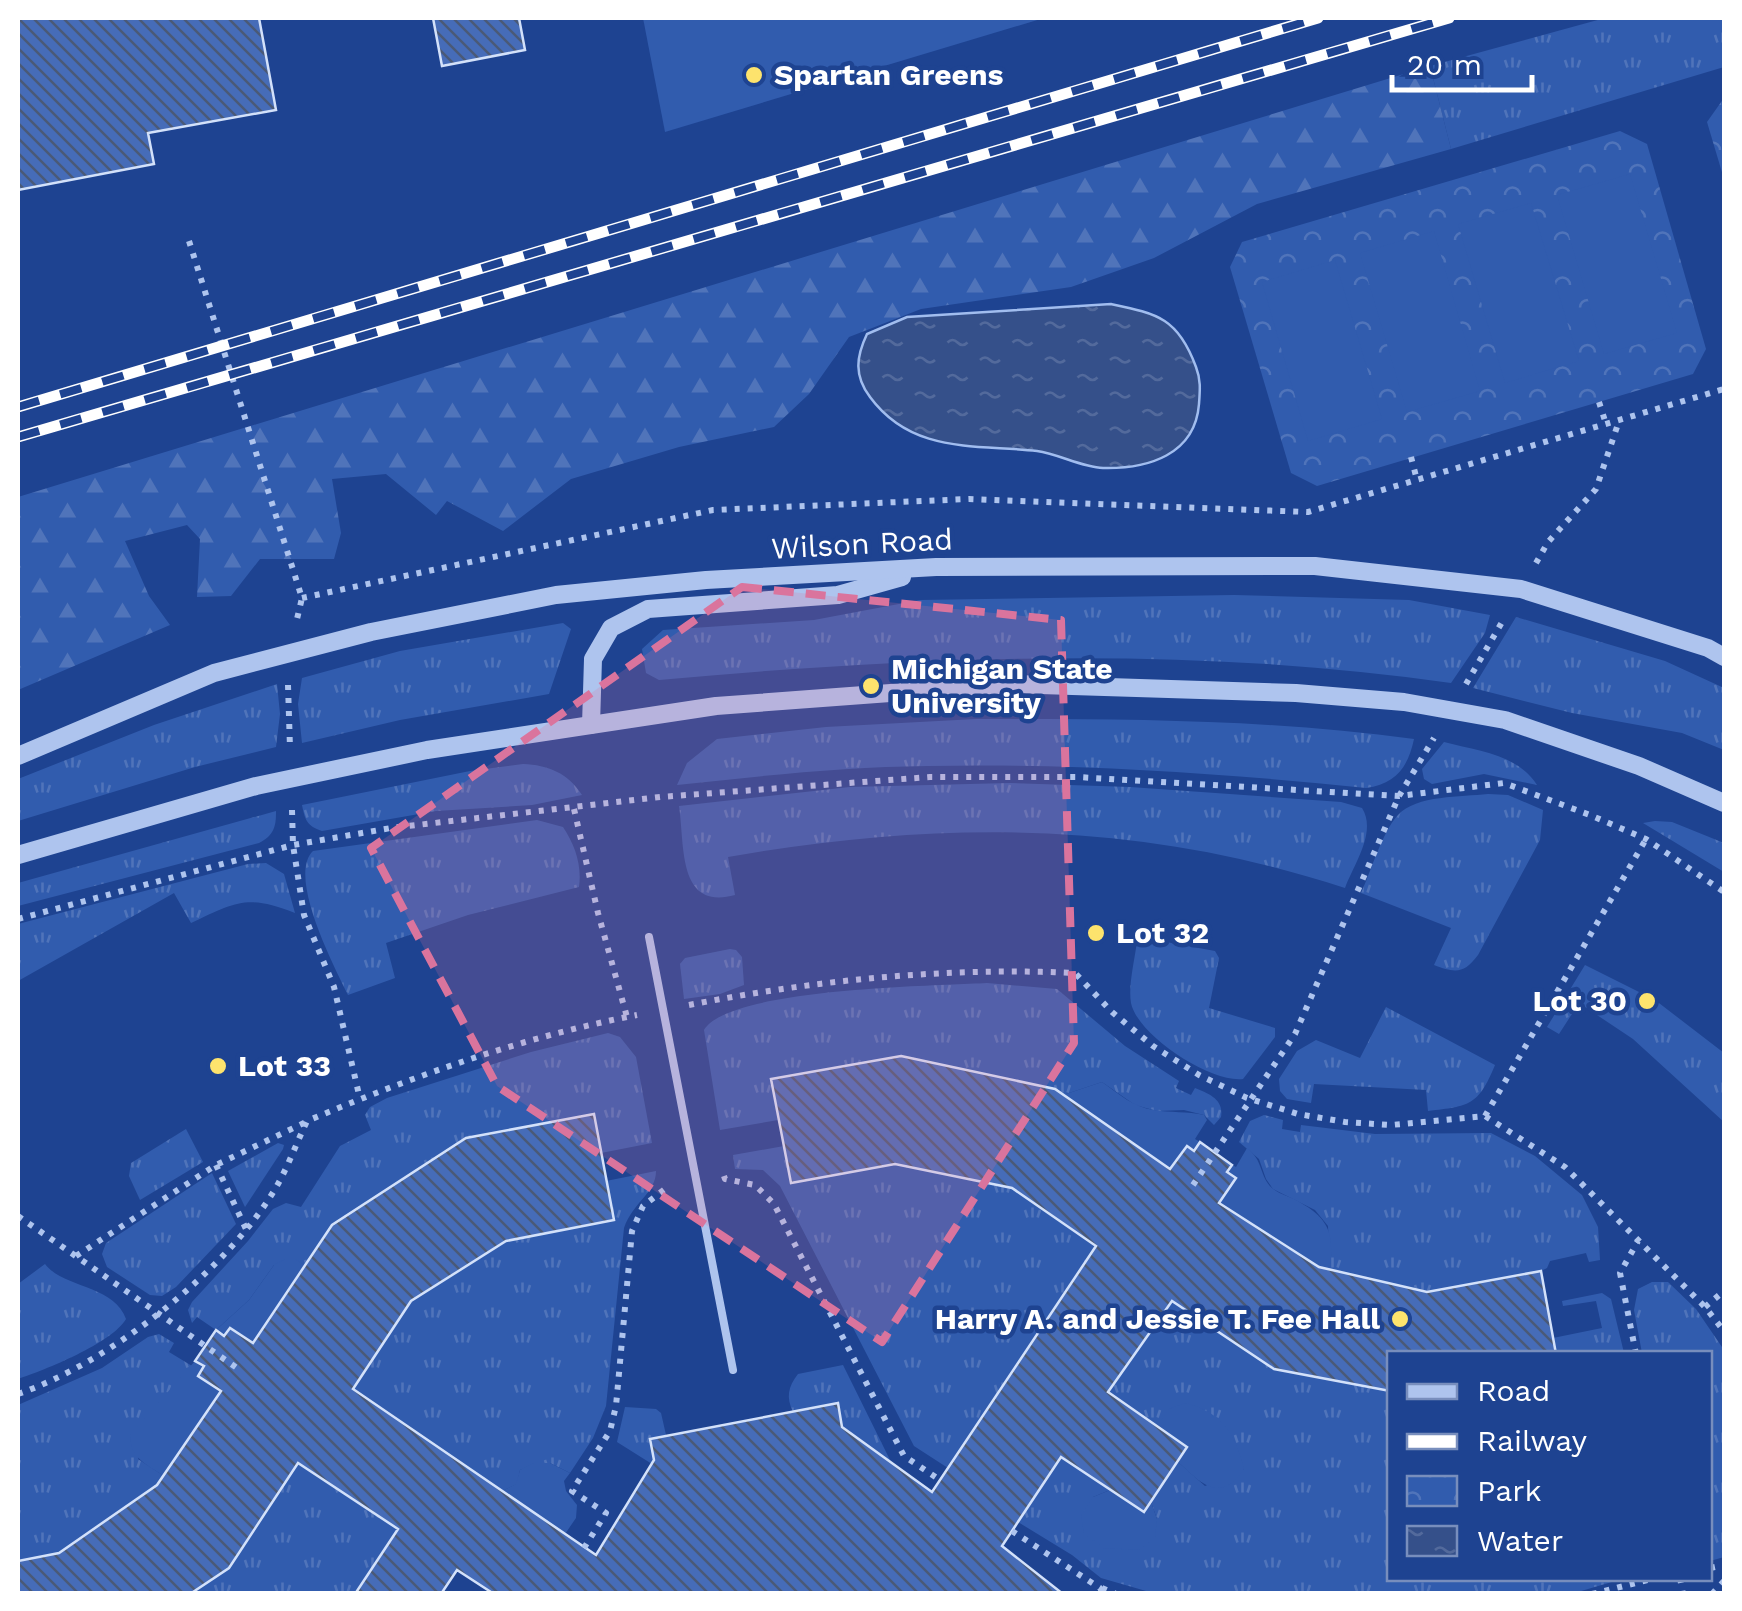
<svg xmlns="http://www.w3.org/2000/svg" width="1742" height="1611" viewBox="0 0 1742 1611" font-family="'Work Sans',sans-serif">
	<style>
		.grass { fill: url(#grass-tufts) }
		.forest { fill: url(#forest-firs) }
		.park { fill: url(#park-crowns) }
		.garden { fill: #315cae }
		.water { fill: url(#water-ripples); stroke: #a1bdef; stroke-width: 2.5 }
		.building { fill: url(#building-back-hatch); stroke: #d3e1fa; stroke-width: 2.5 }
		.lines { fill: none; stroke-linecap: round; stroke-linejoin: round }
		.path { stroke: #aec4ee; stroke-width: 6; stroke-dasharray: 5 8; stroke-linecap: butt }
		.service { stroke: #aec4ee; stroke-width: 8 }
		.tertiary { stroke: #aec4ee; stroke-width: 18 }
		.rail-casing { stroke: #fff; stroke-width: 11 }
		.rail { stroke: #1e4391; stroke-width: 8; stroke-dasharray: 22; stroke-linecap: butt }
		.marked { fill: #da749d; fill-opacity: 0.2; stroke: #da749d; stroke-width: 8; stroke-dasharray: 20 12; stroke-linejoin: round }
		.poi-dot { fill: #fde36d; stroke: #1e4391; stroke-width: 4 }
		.labels { text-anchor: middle; stroke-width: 9; stroke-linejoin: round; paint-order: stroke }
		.poi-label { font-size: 30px; font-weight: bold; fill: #fff; stroke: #1e4391; text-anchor: start }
		.street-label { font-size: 30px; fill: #fff; stroke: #1e4391 }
	</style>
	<defs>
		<pattern id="grass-tufts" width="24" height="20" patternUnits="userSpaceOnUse" patternTransform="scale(2.5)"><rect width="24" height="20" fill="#315cae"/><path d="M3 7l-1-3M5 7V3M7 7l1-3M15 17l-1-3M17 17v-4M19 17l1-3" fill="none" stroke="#5074ba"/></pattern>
		<pattern id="forest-firs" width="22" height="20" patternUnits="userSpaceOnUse" patternTransform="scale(2.5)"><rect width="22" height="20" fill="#315cae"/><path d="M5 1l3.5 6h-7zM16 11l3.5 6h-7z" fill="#5074ba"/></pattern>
		<pattern id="park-crowns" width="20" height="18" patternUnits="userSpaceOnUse" patternTransform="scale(2.5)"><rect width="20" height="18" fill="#315cae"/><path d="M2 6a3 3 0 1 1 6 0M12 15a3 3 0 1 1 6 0" fill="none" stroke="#5074ba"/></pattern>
		<pattern id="water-ripples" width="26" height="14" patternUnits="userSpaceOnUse" patternTransform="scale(2.5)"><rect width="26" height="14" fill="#35508a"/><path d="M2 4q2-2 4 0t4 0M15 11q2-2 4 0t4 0" fill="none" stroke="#536a9c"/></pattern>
		<pattern id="building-back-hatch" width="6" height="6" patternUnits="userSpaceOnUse" patternTransform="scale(2.5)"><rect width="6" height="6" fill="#466cb8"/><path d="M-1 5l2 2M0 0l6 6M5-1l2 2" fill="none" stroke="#4a5977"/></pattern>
	</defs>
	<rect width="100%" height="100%" fill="#1e4391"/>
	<!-- grass -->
	<g class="grass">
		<path d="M 1605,18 L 1724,18 L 1724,67 L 1451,149 L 1430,66 Z"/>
		<path d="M 1234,595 L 1409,600 L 1490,615 L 1485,633 L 1451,683 C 1188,645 922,656 659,680 L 646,673 L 642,649 L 663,630 L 814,620 L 920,600 Z"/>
		<path d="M 1516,617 L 1665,661 L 1724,688 L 1724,750 L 1682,733 L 1572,713 L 1473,688 Z"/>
		<path d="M 563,623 L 571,629 L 549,694 L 400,720 L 302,743 L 298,704 L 302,678 L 400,651 Z"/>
		<path d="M 277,684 L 280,714 L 276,747 L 195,767 L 18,821 L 18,779 L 154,725 Z"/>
		<path d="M 976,719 C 1122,719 1269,719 1414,739 C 1408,767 1396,784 1366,788 C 1220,773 1074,763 927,766 C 843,767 760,776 677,785 L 687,763 L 717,739 L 826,727 Z"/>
		<path d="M 1444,742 C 1478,751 1517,754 1537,785 L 1484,774 L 1432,784 L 1424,779 L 1422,769 Z"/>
		<path d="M 523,764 C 548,765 568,773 582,795 L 532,805 L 436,811 L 322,831 C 307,826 305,820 302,805 L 470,771 Z"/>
		<path d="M 1010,783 L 1130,787 L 1341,802 L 1362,808 C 1377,832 1354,864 1345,888 C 1138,820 940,820 728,857 L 735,895 C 677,911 685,845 679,806 L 850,787 Z"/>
		<path d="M 1488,794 L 1508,795 L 1543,810 L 1540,840 L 1478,955 C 1464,974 1455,973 1434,965 L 1451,928 L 1361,893 C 1371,872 1382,832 1398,815 C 1416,795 1462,797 1488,794 Z"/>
		<path d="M 276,811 C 276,827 274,835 259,843 L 18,906 L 18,883 Z"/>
		<path d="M 537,820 L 563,827 C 575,845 582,865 579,887 L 468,915 L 386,943 L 395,978 L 348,995 C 334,966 287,876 313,851 Z"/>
		<path d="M 1655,821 L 1672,822 L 1724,843 L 1724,872 L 1643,823 Z"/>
		<path d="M 266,863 L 284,874 L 295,913 C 247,894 236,902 191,923 L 174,893 L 18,981 L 18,924 L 248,864 Z"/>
		<path d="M 1144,938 L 1215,951 L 1219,958 L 1209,1008 L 1275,1028 L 1275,1037 L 1243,1079 C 1211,1083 1138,1036 1131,1003 C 1128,985 1135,959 1137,941 Z"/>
		<path d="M 730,949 L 736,950 L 742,957 L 744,985 L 720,994 L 684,999 L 680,964 L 685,958 Z"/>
		<path d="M 1585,965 L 1655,1000 L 1724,1053 L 1724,1122 L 1633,1039 L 1579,1003 L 1559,1034 L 1547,1027 Z"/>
		<path d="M 987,983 L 1057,989 L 1125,1046 L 1179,1081 L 1176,1088 L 1191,1095 L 1195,1088 C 1209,1094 1224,1099 1221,1117 L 1214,1125 L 1204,1115 L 1184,1110 L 1157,1111 L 1135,1105 L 1102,1082 L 1063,1095 L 1055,1089 L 901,1056 L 771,1079 L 778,1120 L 720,1130 L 704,1030 C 729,988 935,986 987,983 Z"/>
		<path d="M 1386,1007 L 1495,1065 C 1478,1106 1470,1106 1428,1111 L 1426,1090 L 1314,1084 L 1311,1103 L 1287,1099 L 1280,1091 L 1279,1079 L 1297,1051 L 1316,1040 L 1360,1058 Z"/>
		<path d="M 608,1033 L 620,1037 L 636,1057 L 652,1143 L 601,1153 L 594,1115 L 306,1266 L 274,1265 L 249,1300 L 216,1330 L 197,1317 L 192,1323 L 188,1310 L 192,1302 L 248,1241 L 273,1209 L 286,1203 L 301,1207 L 340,1146 L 371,1130 L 365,1115 L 370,1107 L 387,1098 L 531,1052 Z"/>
		<path d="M 1264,1115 L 1283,1120 L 1282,1129 L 1300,1132 L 1301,1125 L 1375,1134 L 1491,1133 L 1535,1156 L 1582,1195 L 1598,1227 L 1600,1260 L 1589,1262 L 1586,1253 L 1550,1261 L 1547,1268 L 1541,1271 L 1427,1292 L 1330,1270 L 1328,1226 L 1315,1210 L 1273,1189 L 1266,1179 L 1259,1159 L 1239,1142 L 1250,1121 Z"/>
		<path d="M 186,1129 L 203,1162 L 140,1200 L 129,1176 L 131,1163 Z"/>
		<path d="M 278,1143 L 284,1145 L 283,1149 L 245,1207 L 228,1171 Z"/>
		<path d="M 784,1146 L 791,1183 L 895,1164 L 1012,1188 L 1103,1252 L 1088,1258 L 948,1468 L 914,1446 L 780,1186 L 763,1170 L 735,1169 L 733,1155 Z"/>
		<path d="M 656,1171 C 656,1193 633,1202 624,1228 L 606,1406 L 593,1438 L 570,1473 L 550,1463 L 520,1470 L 517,1484 L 502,1491 L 348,1395 L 411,1301 L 506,1241 L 614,1220 L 606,1181 Z"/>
		<path d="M 212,1173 L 236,1224 L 176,1287 L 162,1296 L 150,1295 L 107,1267 L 102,1254 L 106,1243 Z"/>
		<path d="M 45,1264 C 63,1288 114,1285 126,1319 C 112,1343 45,1370 18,1379 L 18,1284 Z"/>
		<path d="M 1652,1282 L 1668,1282 L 1696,1309 L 1724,1350 L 1724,1557 L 1710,1561 L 1710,1354 L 1642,1353 L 1634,1310 L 1638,1289 Z"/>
		<path d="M 1602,1293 L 1611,1299 L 1624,1353 L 1556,1353 L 1553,1338 L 1602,1328 L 1596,1301 L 1563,1306 L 1562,1301 Z"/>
		<path d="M 1165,1296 L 1389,1391 L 1390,1578 L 1622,1579 L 1571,1594 L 1153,1593 L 1101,1578 L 1072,1555 L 1018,1522 L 1061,1457 L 1110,1490 L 1093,1497 L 1157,1519 L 1151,1502 L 1177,1461 L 1205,1486 L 1244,1469 L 1157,1426 L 1108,1392 L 1166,1310 Z"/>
		<path d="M 159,1334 L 174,1343 L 169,1352 L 192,1366 L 138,1459 L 164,1476 L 157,1485 L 59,1553 L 18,1561 L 18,1405 L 102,1368 L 148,1337 Z"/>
		<path d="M 843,1365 L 891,1462 L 842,1427 L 837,1403 L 793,1412 C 786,1397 788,1387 798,1374 Z"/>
		<path d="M 625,1407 L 656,1409 L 661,1413 L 666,1435 L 650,1439 L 654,1460 L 652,1464 L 617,1442 Z"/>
		<path d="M 303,1455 L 398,1529 L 355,1593 L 190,1594 L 229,1568 Z"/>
	</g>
	<!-- forest -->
	<path class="forest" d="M 1430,66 L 1451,149 L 1257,204 L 1154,258 L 1071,287 L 921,309 L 849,337 L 809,394 L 774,427 L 679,447 L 571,479 L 503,531 L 447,501 L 436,515 L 386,474 L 332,479 L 341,533 L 334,559 L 260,559 L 231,596 L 197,597 L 200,539 L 187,525 L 125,541 L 149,596 L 170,625 L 18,690 L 18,497 Z"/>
	<!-- park -->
	<g class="park">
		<path d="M 1724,98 L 1724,179 L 1707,122 Z"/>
		<path d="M 1620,131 L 1647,144 L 1706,349 L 1693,374 L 1317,486 L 1291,473 L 1230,267 L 1242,242 Z"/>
	</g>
	<!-- garden -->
	<g class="garden">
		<path d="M 643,18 L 1044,18 L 665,132 Z"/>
		<path d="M 1630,174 L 1677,333 L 1604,354 L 1557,195 Z"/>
		<path d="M 1531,203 L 1579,361 L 1505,383 L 1458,224 Z"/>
		<path d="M 1434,231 L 1480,391 L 1407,412 L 1360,253 Z"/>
		<path d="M 1335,260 L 1382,419 L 1308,441 L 1262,282 Z"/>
		<path d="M 1102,1082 C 1119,1094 1133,1107 1154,1110 C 1171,1113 1187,1111 1204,1115 L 1207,1120 L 1195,1139 L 1200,1142 L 1194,1151 L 1186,1146 L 1170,1169 L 1063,1095 Z"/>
		<path d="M 1247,1148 C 1264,1161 1259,1176 1272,1188 C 1278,1193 1287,1196 1294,1199 C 1329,1218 1334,1230 1330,1270 L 1319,1267 L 1219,1203 L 1227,1172 L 1232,1165 L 1236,1167 Z"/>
		<path d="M 285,1259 L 295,1259 L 306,1266 L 253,1343 L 224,1336 L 216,1330 L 249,1300 L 274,1265 Z"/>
		<path d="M 195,1361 L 204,1366 L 198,1376 L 221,1391 L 164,1476 C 147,1465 130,1458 130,1435 Z"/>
		<path d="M 1185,1403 C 1221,1411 1236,1435 1244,1469 C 1220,1505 1201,1483 1177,1461 L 1186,1447 L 1157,1426 L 1169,1409 Z"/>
		<path d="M 534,1463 L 550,1463 L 570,1473 L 564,1481 L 566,1491 L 577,1505 L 576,1518 L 565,1534 L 502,1491 L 516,1484 L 520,1470 Z"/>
		<path d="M 1110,1490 L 1144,1512 L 1151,1502 L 1157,1519 L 1155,1538 L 1140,1550 L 1103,1548 L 1084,1533 L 1081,1515 L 1093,1497 Z"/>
	</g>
	<!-- water -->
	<path class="water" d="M 1111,304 C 1158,314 1178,318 1196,367 C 1201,380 1200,390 1199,404 C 1195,455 1148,469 1103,468 C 1081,467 1059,454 1037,451 C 974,444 912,454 870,397 C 854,376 856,357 867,334 L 907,317 Z"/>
	<!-- building -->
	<g class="building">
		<path d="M 18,18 L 259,18 L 276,110 L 148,133 L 154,164 L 18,190 Z"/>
		<path d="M 433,18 L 519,18 L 525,50 L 442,66 Z"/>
		<path d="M 901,1056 L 1055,1089 L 1170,1169 L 1187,1146 L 1194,1151 L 1200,1142 L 1232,1165 L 1227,1172 L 1236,1178 L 1219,1203 L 1319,1267 L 1427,1292 L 1541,1271 L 1556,1354 L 1390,1354 L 1390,1391 L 1274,1369 L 1172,1301 L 1108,1392 L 1187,1447 L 1144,1512 L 1061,1457 L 1002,1546 L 1063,1594 L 494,1594 L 457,1570 L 441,1594 L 355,1594 L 398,1529 L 298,1463 L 229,1568 L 190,1594 L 18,1594 L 18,1561 L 59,1553 L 157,1485 L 221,1391 L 198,1376 L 204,1366 L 195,1361 L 216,1330 L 224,1336 L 230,1328 L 253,1343 L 332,1225 L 466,1138 L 594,1114 L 614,1220 L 506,1241 L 411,1301 L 353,1389 L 596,1555 L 654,1460 L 650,1439 L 838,1403 L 842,1427 L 932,1492 L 1096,1246 L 1012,1188 L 895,1164 L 791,1183 L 771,1079 Z"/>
	</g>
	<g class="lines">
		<!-- path -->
		<g class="path">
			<path d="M 189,241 L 302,598 L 297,619"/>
			<path d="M 1599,402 L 1606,424"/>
			<path d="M 1411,457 L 1417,480"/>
			<path d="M 1536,563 L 1548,542 L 1596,489 L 1619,421"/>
			<path d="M 302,598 L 713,510 L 969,499 L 1308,512 L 1724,389"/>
			<path d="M 1466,684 L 1505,617"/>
			<path d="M 288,685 L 290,748"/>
			<path d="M 574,809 L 598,913 L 627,1017"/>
			<path d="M 292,810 L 293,845 L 304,915 L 334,987 L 360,1099"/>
			<path d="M 18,919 L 293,845 L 391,828 L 660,797 L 930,777 L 1077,777 L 1399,796 L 1504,783 L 1590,815 L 1646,839 L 1724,892"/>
			<path d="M 689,1005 C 816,980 946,967 1075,973 L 1112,1012 L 1153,1046 L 1199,1075 L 1247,1098 L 1298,1114 L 1345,1122 L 1391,1125 L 1485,1116 L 1565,1167 L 1705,1307 L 1724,1331"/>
			<path d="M 1485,1116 L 1646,839"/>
			<path d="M 216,1165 L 246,1229"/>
			<path d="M 724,1176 L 725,1179 L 755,1185 L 774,1204 L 904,1456 L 940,1480"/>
			<path d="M 1193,1185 L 1295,1034 L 1399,796 L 1434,738"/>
			<path d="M 18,1216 L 237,1368"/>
			<path d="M 76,1256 L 216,1165 L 306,1122"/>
			<path d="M 1705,1307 L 1724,1291"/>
			<path d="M 1636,1354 L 1620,1273 L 1638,1241"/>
			<path d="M 18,1394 C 109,1363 230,1269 278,1184 C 289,1164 297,1142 307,1121 C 414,1076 523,1037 637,1015"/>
			<path d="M 1012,1531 L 1100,1588 L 1103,1594"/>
			<path d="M 584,1548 L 606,1513 L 572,1491 L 610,1431 L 616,1406 L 632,1231 L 643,1206 L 670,1185"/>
			<path d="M 1710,1568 L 1724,1565"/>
			<path d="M 1680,1578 L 1683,1594"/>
			<path d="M 1102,1588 L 1116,1594"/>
			<path d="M 1592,1594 L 1656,1578"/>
			<path d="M 1712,1594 L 1724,1581"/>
		</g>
		<!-- service -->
		<path class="service" d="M 649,937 L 733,1370"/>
		<!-- tertiary -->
		<g class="tertiary">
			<path d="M 591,725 L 593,659 L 611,628 L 648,609 L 838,595 L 902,577"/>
			<path d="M 18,756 L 214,673 L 371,632 L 556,595 L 706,580 L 936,567 L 1315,566 L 1521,589 L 1708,648 L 1724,657"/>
			<path d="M 18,855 L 256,786 L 427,750 L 716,706 L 1012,684 L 1296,693 L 1404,702 L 1505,720 L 1639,766 L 1724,803"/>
		</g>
		<!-- rail casing -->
		<g class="rail-casing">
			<g id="rail">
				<path d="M 18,407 L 1318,18"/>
				<path d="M 18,437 L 1449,18"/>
			</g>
		</g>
		<!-- rail -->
		<use href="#rail" class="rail"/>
	</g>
	<!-- marked area -->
	<path class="marked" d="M 742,587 L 1061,620 L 1074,1043 L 882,1342 L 497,1086 L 371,848 Z"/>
	<!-- markers -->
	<g class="poi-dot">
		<circle cx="754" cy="75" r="10"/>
		<circle cx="871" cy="686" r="10"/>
		<circle cx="1096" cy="933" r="10"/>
		<circle cx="1647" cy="1001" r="10"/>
		<circle cx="218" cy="1066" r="10"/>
		<circle cx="1400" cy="1319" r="10"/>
	</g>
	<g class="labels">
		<!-- poi labels -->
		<g class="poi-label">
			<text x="774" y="85">Spartan Greens</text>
			<text x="891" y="679">Michigan State<tspan x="891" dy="34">University</tspan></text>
			<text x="1116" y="943">Lot 32</text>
			<text x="1627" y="1011" text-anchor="end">Lot 30</text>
			<text x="238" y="1076">Lot 33</text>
			<text x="1380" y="1329" text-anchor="end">Harry A. and Jessie T. Fee Hall</text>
		</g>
		<!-- street labels -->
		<g class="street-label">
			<text transform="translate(862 544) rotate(-3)" y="10">Wilson Road</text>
		</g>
	</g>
	<!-- border -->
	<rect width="1742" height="1611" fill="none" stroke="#ffffff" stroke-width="40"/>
	<!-- legend -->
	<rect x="1387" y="1351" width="325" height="230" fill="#1e4391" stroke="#788ebd" stroke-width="2.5"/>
	<rect x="1407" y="1384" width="50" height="15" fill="#aec4ee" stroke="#788ebd" stroke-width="2.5"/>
	<text x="1477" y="1401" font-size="30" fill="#ffffff">Road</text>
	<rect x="1407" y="1434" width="50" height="15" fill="#ffffff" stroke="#788ebd" stroke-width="2.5"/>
	<text x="1477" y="1451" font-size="30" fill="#ffffff">Railway</text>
	<rect x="1407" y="1476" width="50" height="30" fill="url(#park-crowns)" stroke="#788ebd" stroke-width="2.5"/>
	<text x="1477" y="1501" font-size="30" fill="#ffffff">Park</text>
	<rect x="1407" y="1526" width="50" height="30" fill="url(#water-ripples)" stroke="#788ebd" stroke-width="2.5"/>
	<text x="1477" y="1551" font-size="30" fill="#ffffff">Water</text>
	<!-- scale -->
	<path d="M1392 75v15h140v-15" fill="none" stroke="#ffffff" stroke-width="5"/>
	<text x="1407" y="75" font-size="30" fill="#ffffff" stroke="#1e4391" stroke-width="8" paint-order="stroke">20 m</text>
</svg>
